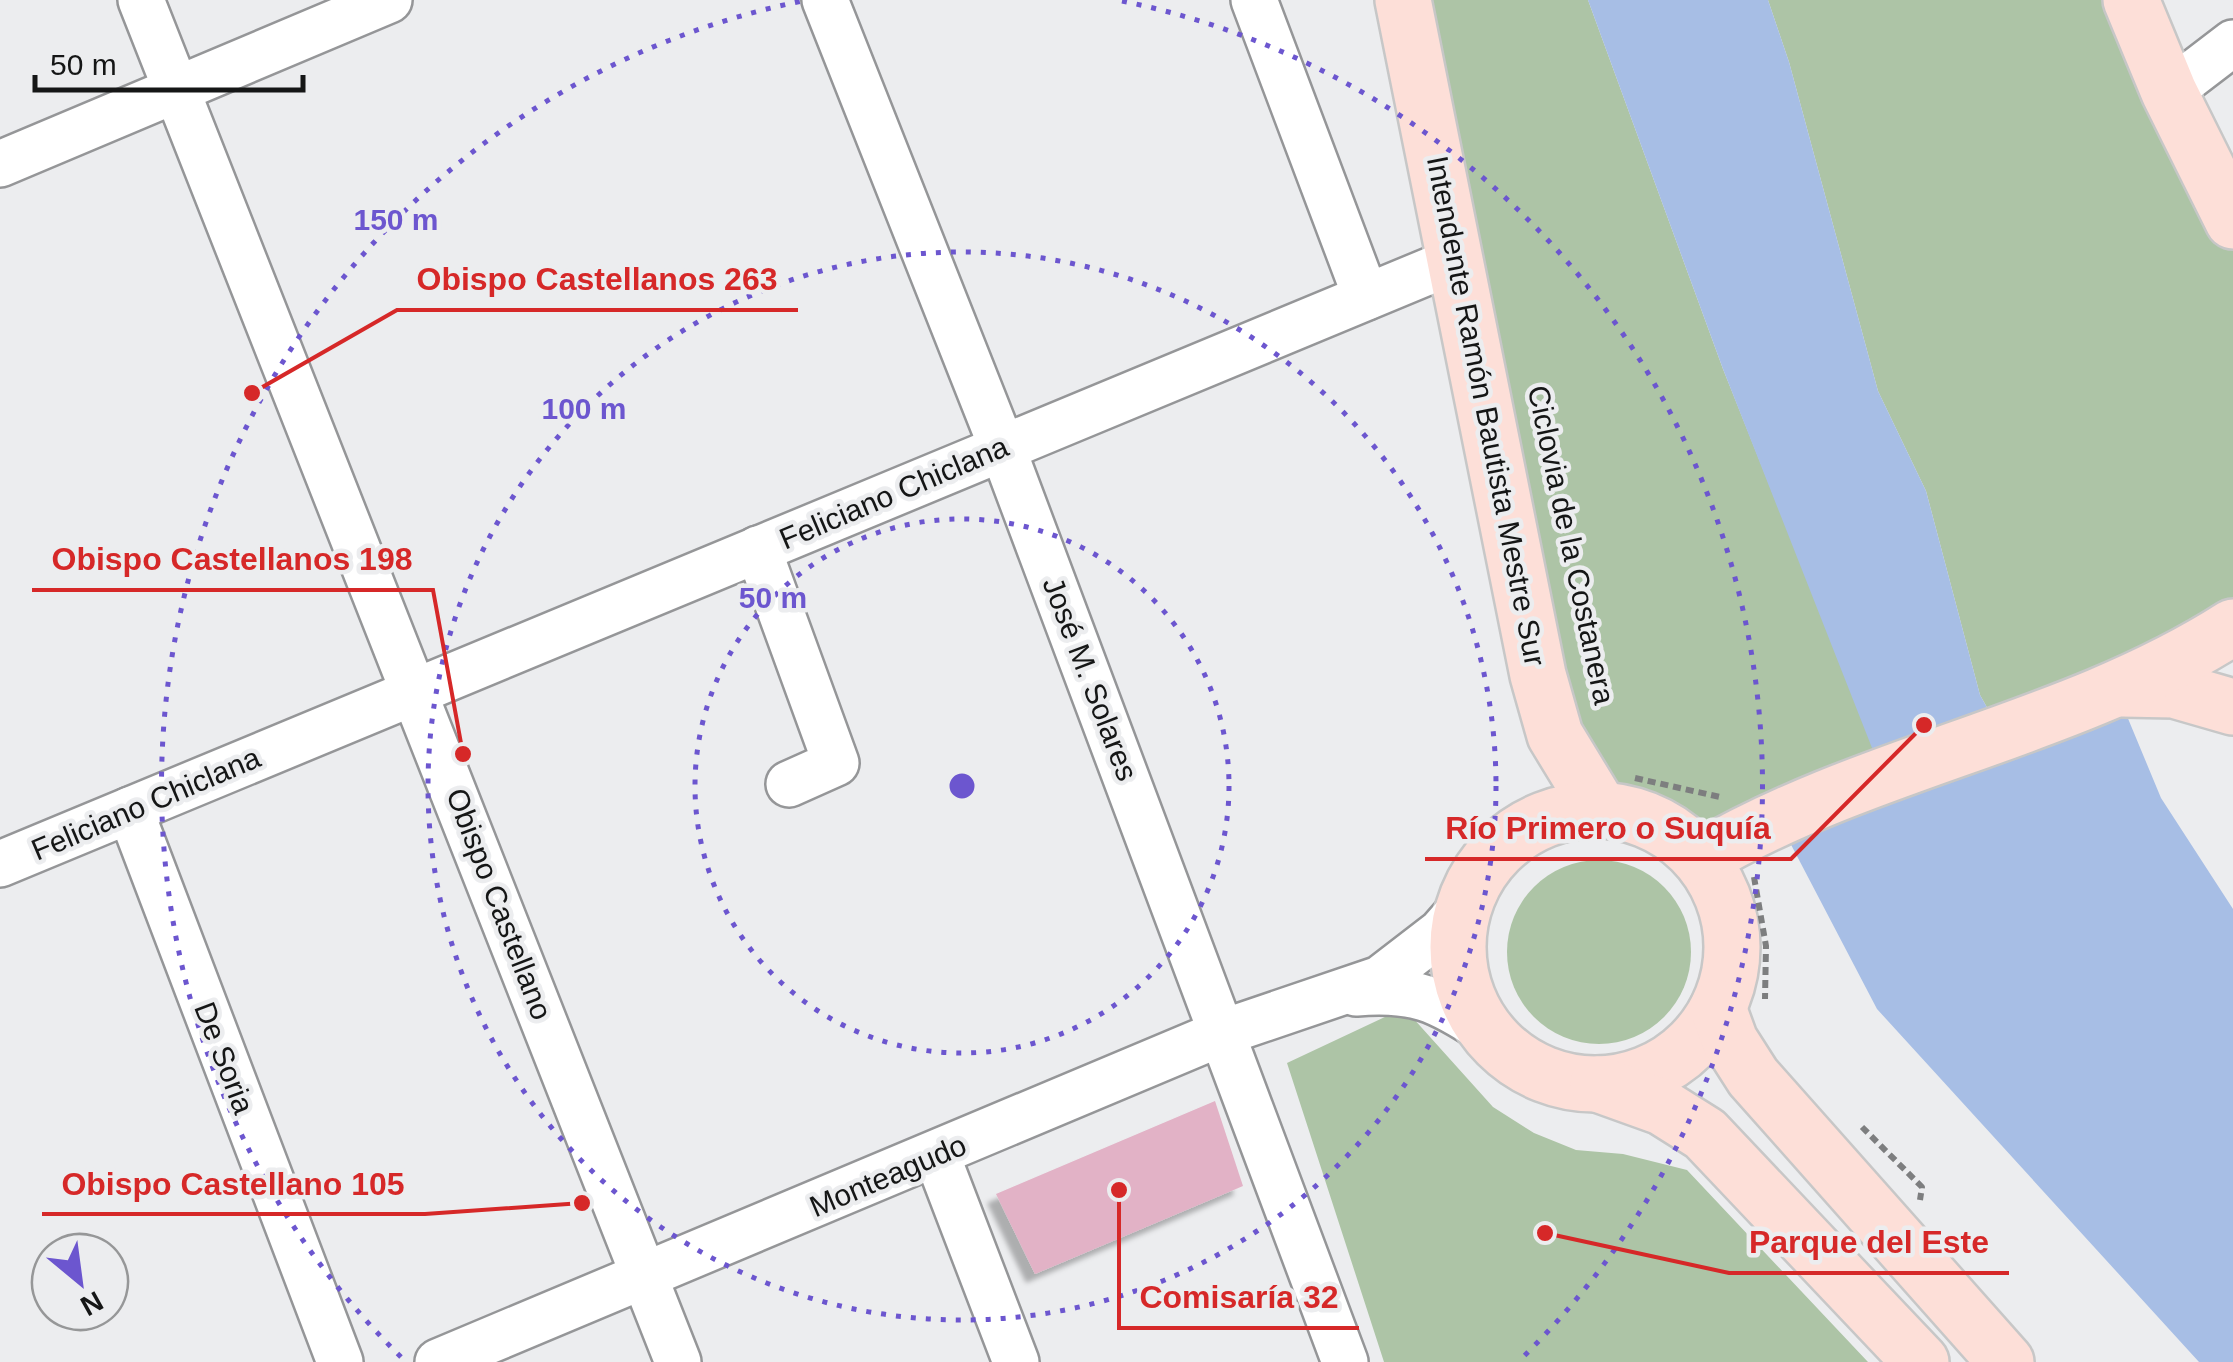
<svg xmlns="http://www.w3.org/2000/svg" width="2233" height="1362" viewBox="0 0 2233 1362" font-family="Helvetica,sans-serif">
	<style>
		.green { fill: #adc4a6 }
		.water { fill: #a7bee5 }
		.building { fill: #e2b2c6; filter: url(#shadow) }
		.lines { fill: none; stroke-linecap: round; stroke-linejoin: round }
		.minor-casing { stroke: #959698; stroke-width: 50 }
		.major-casing { stroke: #c7c7c7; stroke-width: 60 }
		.path { stroke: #7d7e7f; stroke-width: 6; stroke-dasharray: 8 5; stroke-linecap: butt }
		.minor { stroke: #fff; stroke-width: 45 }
		.major { stroke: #fddfd8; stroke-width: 55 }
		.ring { fill: none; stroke: #6c56cf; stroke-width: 5; stroke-dasharray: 5 10 }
		.labels { text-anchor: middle; stroke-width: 9; stroke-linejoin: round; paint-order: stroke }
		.street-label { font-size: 30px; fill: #151616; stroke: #ecedef }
		.centre { fill: #6c56cf; stroke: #ecedef; stroke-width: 5 }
		.ring-label { font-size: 30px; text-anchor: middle; font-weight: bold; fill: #6c56cf; stroke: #ecedef; stroke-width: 9; stroke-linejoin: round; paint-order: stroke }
		.leader { fill: none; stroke: #d62828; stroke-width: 4 }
		.callout-dot { fill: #d62828; stroke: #ecedef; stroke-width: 4 }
		.callout-label { font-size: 32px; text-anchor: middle; font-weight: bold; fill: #d62828; stroke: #ecedef; stroke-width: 9; stroke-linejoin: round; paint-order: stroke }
	</style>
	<defs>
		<filter id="shadow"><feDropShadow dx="-9" dy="9" stdDeviation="2.5" flood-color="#0004"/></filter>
	</defs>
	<rect width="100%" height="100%" fill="#ecedef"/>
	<!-- green -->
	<g class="green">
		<path d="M 1403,0 L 1588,0 L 1723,369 L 1848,682 L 1989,711 L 1980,695 L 1926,491 L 1878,391 L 1789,62 L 1768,0 L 2131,0 L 2233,221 L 2233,627 L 1702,858 L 1646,819 L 1600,809 L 1567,763 Z"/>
		<circle cx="1599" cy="952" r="92"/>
		<path d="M 1404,1008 L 1493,1107 L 1534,1133 L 1576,1150 L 1623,1154 L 1687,1170 L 1868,1362 L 1384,1362 L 1287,1063 Z"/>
	</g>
	<!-- water -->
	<path class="water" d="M 1588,0 L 1768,0 L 1789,62 L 1878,391 L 1926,491 L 1980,695 L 1989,711 L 2107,668 L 2161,798 L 2233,909 L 2233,1362 L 2199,1362 L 1877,1009 L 1765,795 L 1874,753 L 1723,369 Z"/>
	<!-- building -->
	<path class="building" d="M 1215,1101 L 1243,1186 L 1035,1274 L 996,1194 Z"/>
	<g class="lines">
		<!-- minor casing -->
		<g class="minor-casing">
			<g id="minor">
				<path d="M 141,0 L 678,1362"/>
				<path d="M 825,0 L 1002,447 L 1345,1362"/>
				<path d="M 1254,0 L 1366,297"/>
				<path d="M 2169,92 L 2233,43"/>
				<path d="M 0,164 L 389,0"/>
				<path d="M 758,549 L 836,763 L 789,784"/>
				<path d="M 130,810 L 340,1362"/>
				<path d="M 0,864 L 1456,260"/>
				<path d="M 1356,993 C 1414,988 1438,999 1486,1031"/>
				<path d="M 937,1156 L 1016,1362"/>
				<path d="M 438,1362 L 1224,1032 L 1380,979 L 1441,932 L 1462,908"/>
			</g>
		</g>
		<!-- major casing -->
		<g class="major-casing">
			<g id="major">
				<path d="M 1403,0 L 1538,675 L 1555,735 L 1600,809"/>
				<path d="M 2131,0 L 2169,92 L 2233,221"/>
				<path d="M 2123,689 L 2174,690 L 2233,707"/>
				<circle cx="1595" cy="947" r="137"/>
				<path d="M 1702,858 C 1869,760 2069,732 2233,627"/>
				<path d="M 1718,1008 L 1730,1041 L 1753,1077 L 2006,1362"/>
				<path d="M 1598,1084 L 1662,1107 L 1705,1134 L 1921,1362"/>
			</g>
		</g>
		<!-- path -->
		<g class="path">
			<path d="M 1635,778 L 1720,797"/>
			<path d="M 1754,877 L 1766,946 L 1765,999"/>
			<path d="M 1862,1127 L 1922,1187 L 1920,1200"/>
		</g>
		<!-- minor -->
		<use href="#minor" class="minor"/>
		<!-- major -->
		<use href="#major" class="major"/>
	</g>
	<!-- distance rings -->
	<g class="ring">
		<circle cx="962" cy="786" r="267"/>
		<circle cx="962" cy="786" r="534"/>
		<path d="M401 1357A801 801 0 0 1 802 1M1122 1A801 801 0 0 1 1523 1357"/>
	</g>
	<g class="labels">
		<!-- street labels -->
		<g class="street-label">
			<text transform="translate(1486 411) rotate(79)" y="10">Intendente Ramón Bautista Mestre Sur</text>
			<text transform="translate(894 493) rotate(-23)" y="10">Feliciano Chiclana</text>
			<text transform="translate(1571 545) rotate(78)" y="10">Ciclovia de la Costanera</text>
			<text transform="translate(1090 679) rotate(69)" y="10">José M. Solares</text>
			<text transform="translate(146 804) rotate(-23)" y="10">Feliciano Chiclana</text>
			<text transform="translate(499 904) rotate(69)" y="10">Obispo Castellano</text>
			<text transform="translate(224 1058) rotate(69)" y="10">De Soria</text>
			<text transform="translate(888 1176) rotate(-23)" y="10">Monteagudo</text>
		</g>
	</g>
	<circle cx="962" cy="786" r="15" class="centre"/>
	<g class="ring-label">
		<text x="396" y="230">150 m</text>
		<text x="584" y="419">100 m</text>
		<text x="773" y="608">50 m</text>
	</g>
	<!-- callouts -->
	<path class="leader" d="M252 393L397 310H798M463 754L433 590H32M1924 725L1791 859H1425M582 1203L425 1214H42M1545 1233L1729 1273H2009M1119 1190L1119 1328H1359"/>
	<g class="callout-dot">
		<circle cx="252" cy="393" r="10"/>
		<circle cx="463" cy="754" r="10"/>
		<circle cx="1924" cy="725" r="10"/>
		<circle cx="582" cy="1203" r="10"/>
		<circle cx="1545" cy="1233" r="10"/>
		<circle cx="1119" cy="1190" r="10"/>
	</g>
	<g class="callout-label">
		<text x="597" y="290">Obispo Castellanos 263</text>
		<text x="232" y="570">Obispo Castellanos 198</text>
		<text x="1608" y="839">Río Primero o Suquía</text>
		<text x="233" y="1195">Obispo Castellano 105</text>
		<text x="1869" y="1253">Parque del Este</text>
		<text x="1239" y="1308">Comisaría 32</text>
	</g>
	<!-- north arrow -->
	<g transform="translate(80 1282) rotate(151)"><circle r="48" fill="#ecedef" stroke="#969798" stroke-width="2.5"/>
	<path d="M0-8L18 38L0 25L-18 38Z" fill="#6c56cf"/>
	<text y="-15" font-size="28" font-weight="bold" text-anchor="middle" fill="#151616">N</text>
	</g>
	<!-- scale -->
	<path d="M35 75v15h268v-15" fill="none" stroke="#151616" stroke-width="5"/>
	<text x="50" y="75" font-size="30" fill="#151616" stroke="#ecedef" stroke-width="8" paint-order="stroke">50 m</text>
</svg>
